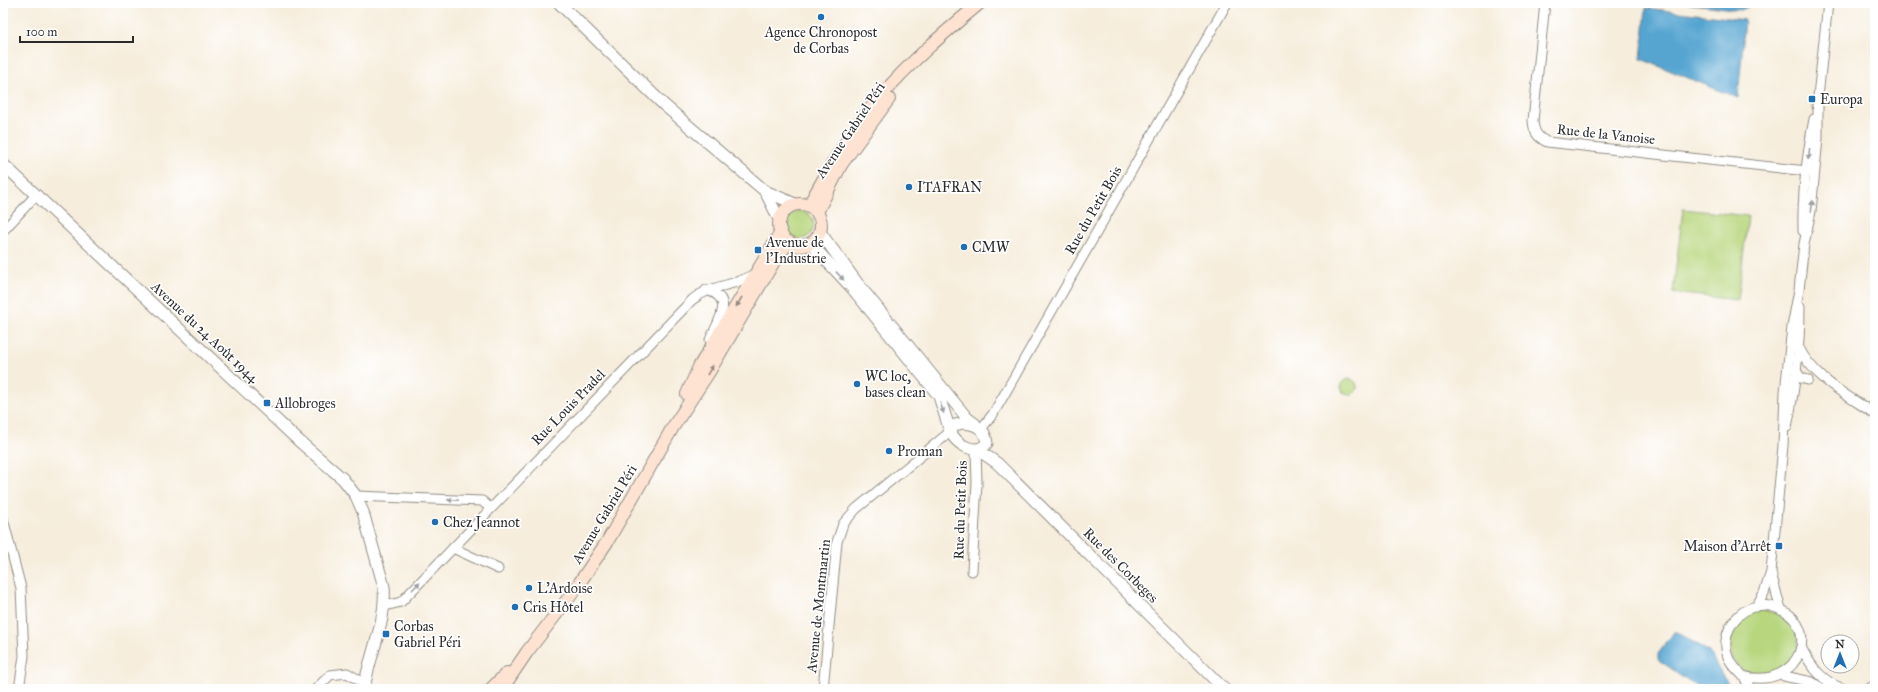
<svg xmlns="http://www.w3.org/2000/svg" width="1878" height="692" viewBox="0 0 1878 692" font-family="'IM FELL Great Primer',serif">
	<style>
		.green { fill: #b7d67d; stroke: #718054 }
		.water { fill: #57a5d1; stroke: #41687e }
		.lines { fill: none; stroke-linecap: round; stroke-linejoin: round }
		.minor-casing { stroke: #908c84; stroke-width: 11 }
		.tertiary-casing { stroke: #908c84; stroke-width: 13 }
		.secondary-casing { stroke: #908c84; stroke-width: 14 }
		.minor { stroke: #fff; stroke-width: 9 }
		.tertiary { stroke: #fff; stroke-width: 11 }
		.secondary { stroke: #fee3d2; stroke-width: 12 }
		.oneway { fill: #a0a0a0 }
		.oneway2 { fill: #94877e }
		.poi-dot { fill: #1f6fb2; stroke: #fff; stroke-width: 1.5 }
		.labels { text-anchor: middle; stroke-width: 3.5; stroke-linejoin: round; paint-order: stroke }
		.poi-label { font-size: 14px; fill: #2b2b2b; stroke: #fff; text-anchor: start }
		.street-label { font-size: 14px; fill: #2b2b2b; stroke: #fff }
	</style>
	<rect width="100%" height="100%" fill="#fff"/>
	<filter id="ink" filterUnits="userSpaceOnUse"><feTurbulence type="fractalNoise" baseFrequency=".025" numOctaves="2"/><feDisplacementMap in="SourceGraphic" scale="8" xChannelSelector="R" yChannelSelector="G"/><feConvolveMatrix kernelMatrix="1 2 1 2 8 2 1 2 1" color-interpolation-filters="sRGB"/></filter>
	<filter id="wash" filterUnits="userSpaceOnUse"><feTurbulence type="fractalNoise" baseFrequency=".012" numOctaves="4" result="noise"/><feDisplacementMap in="SourceGraphic" scale="16" xChannelSelector="R" yChannelSelector="G"/><feGaussianBlur stdDeviation="0.9" result="paint"/><feColorMatrix in="noise" values="0 0 0 0 0 0 0 0 0 0 0 0 0 0 0 0 0 1.4 0 .05"/><feComposite in="paint" operator="in"/></filter>
	<g filter="url(#wash)">
		<rect width="100%" height="100%" fill="#f6eddc"/>
		<!-- green -->
		<g class="green">
			<path d="M 1683,209 L 1748,216 L 1738,300 L 1673,293 Z"/>
			<circle cx="800" cy="225" r="14"/>
			<circle cx="1349" cy="387" r="8"/>
			<path d="M 1758,610 C 1783,610 1807,629 1795,657 C 1792,662 1776,673 1771,677 C 1763,675 1750,675 1743,671 C 1728,659 1725,635 1739,621 C 1744,615 1750,613 1758,610 Z"/>
		</g>
		<!-- water -->
		<g class="water">
			<path d="M 1684,3 L 1748,3 L 1748,7 L 1741,10 Z"/>
			<path d="M 1646,8 L 1745,20 L 1738,98 L 1641,59 Z"/>
			<path d="M 1674,632 L 1677,632 L 1709,652 L 1723,677 L 1733,689 L 1701,689 L 1660,661 L 1658,658 L 1658,654 Z"/>
		</g>
	</g>
	<g filter="url(#ink)">
		<g class="lines">
			<!-- minor casing -->
			<g class="minor-casing">
				<g id="minor">
					<path d="M 1545,3 L 1533,121 C 1534,132 1537,137 1547,142 L 1807,171"/>
					<path d="M 1817,106 L 1828,3"/>
					<path d="M 3,231 L 36,195"/>
					<path d="M 1803,231 C 1802,194 1807,155 1814,119"/>
					<path d="M 706,290 C 736,298 718,321 710,340"/>
					<path d="M 1798,346 C 1813,378 1847,395 1875,414"/>
					<path d="M 1794,368 L 1801,378 L 1808,380"/>
					<path d="M 1787,427 C 1795,388 1800,346 1800,307"/>
					<path d="M 981,429 L 993,414 L 1004,395 L 1227,3"/>
					<path d="M 356,496 L 482,501 L 490,508"/>
					<path d="M 3,519 L 21,588 L 24,656 L 19,689"/>
					<path d="M 453,548 L 498,569"/>
					<path d="M 972,571 L 977,483 L 976,450"/>
					<path d="M 1771,573 L 1781,610"/>
					<path d="M 385,606 L 401,602 L 692,300 C 711,284 735,287 754,274"/>
					<path d="M 1756,607 L 1764,593 L 1771,572 L 1783,446 L 1785,392 L 1792,327 L 1799,290 L 1804,244 L 1811,211 L 1818,138 L 1818,101"/>
					<path d="M 1802,649 C 1812,668 1823,682 1844,689"/>
					<path d="M 1743,676 C 1802,692 1826,619 1770,606 C 1743,600 1718,631 1728,657 C 1731,665 1737,669 1743,676 C 1746,679 1748,685 1750,689"/>
					<path d="M 1784,676 L 1812,682 L 1823,689"/>
					<path d="M 316,689 L 330,675 L 347,673 L 364,683"/>
					<path d="M 823,689 L 837,542 L 843,524 L 856,509 L 950,432"/>
					<path d="M 1867,689 L 1875,686"/>
				</g>
			</g>
			<!-- tertiary casing -->
			<g class="tertiary-casing">
				<g id="tertiary">
					<path d="M 559,3 L 664,105 L 765,191 L 795,204"/>
					<path d="M 3,164 L 299,441 L 343,479 L 356,496 L 363,512 L 384,587 C 387,622 369,655 364,689"/>
					<path d="M 765,191 L 780,221"/>
					<path d="M 820,232 L 858,284 L 967,418 L 975,424"/>
					<path d="M 810,243 L 852,288 L 939,396 L 950,431"/>
					<path d="M 963,423 C 976,424 985,428 987,443 C 976,457 956,444 950,431 L 955,425 Z"/>
					<path d="M 978,450 L 997,463 L 1224,689"/>
				</g>
			</g>
			<!-- secondary casing -->
			<g class="secondary-casing">
				<g id="secondary">
					<circle cx="800" cy="225" r="21"/>
					<path d="M 809,205 C 830,167 852,129 881,96 C 910,62 945,32 980,3"/>
					<path d="M 817,212 L 841,165 L 889,99"/>
					<path d="M 687,394 L 699,367 L 781,232"/>
					<path d="M 491,689 L 507,673"/>
					<path d="M 502,689 L 527,652 L 574,591 L 607,542 L 673,427 L 709,372 L 776,258 L 789,242"/>
				</g>
			</g>
			<!-- minor -->
			<use href="#minor" class="minor"/>
			<!-- tertiary -->
			<use href="#tertiary" class="tertiary"/>
			<!-- secondary -->
			<use href="#secondary" class="secondary"/>
		</g>
		<!-- one-way arrows -->
		<defs><path id="oneway-solid" d="M-6-.8H1V-3.2L6.5 0L1 3.2V.8H-6Z"/></defs>
		<g class="oneway">
			<use href="#oneway-solid" transform="translate(1809 154) rotate(96)"/>
			<use href="#oneway-solid" transform="translate(1812 206) rotate(-83)"/>
			<use href="#oneway-solid" transform="translate(840 276) rotate(47)"/>
			<use href="#oneway-solid" transform="translate(942 408) rotate(72)"/>
			<use href="#oneway-solid" transform="translate(453 500) rotate(-178)"/>
			<use href="#oneway-solid" transform="translate(416 586) rotate(-46)"/>
		</g>
		<g class="oneway2">
			<use href="#oneway-solid" transform="translate(739 302) rotate(121)"/>
			<use href="#oneway-solid" transform="translate(710 370) rotate(-59)"/>
		</g>
	</g>
	<!-- markers -->
	<g class="poi-dot">
		<circle cx="821" cy="17" r="4"/>
		<rect x="1808" y="95" width="8" height="8" rx="2"/>
		<circle cx="909" cy="187" r="4"/>
		<circle cx="964" cy="247" r="4"/>
		<rect x="754" y="246" width="8" height="8" rx="2"/>
		<circle cx="857" cy="384" r="4"/>
		<rect x="263" y="399" width="8" height="8" rx="2"/>
		<circle cx="889" cy="451" r="4"/>
		<circle cx="435" cy="522" r="4"/>
		<rect x="1775" y="542" width="8" height="8" rx="2"/>
		<circle cx="529" cy="588" r="4"/>
		<circle cx="515" cy="607" r="4"/>
		<rect x="382" y="630" width="8" height="8" rx="2"/>
	</g>
	<g class="labels">
		<!-- poi labels -->
		<g class="poi-label">
			<text x="821" y="37" text-anchor="middle">Agence Chronopost<tspan x="821" dy="16">de Corbas</tspan></text>
			<text x="1820" y="104">Europa</text>
			<text x="917" y="192">ITAFRAN</text>
			<text x="766" y="247">Avenue de<tspan x="766" dy="16">l'Industrie</tspan></text>
			<text x="972" y="252">CMW</text>
			<text x="865" y="381">WC loc,<tspan x="865" dy="16">bases clean</tspan></text>
			<text x="275" y="408">Allobroges</text>
			<text x="897" y="456">Proman</text>
			<text x="443" y="527">Chez Jeannot</text>
			<text x="1771" y="551" text-anchor="end">Maison d'Arrêt</text>
			<text x="537" y="593">L'Ardoise</text>
			<text x="523" y="612">Cris Hôtel</text>
			<text x="394" y="631">Corbas<tspan x="394" dy="16">Gabriel Péri</tspan></text>
		</g>
		<!-- street labels -->
		<g class="street-label">
			<text transform="translate(850 130) rotate(-56)" y="5">Avenue Gabriel Péri</text>
			<text transform="translate(1606 134) rotate(6)" y="5">Rue de la Vanoise</text>
			<text transform="translate(1093 210) rotate(-60)" y="5">Rue du Petit Bois</text>
			<text transform="translate(205 332) rotate(43)" y="5">Avenue du 24 Août 1944</text>
			<text transform="translate(568 407) rotate(-46)" y="5">Rue Louis Pradel</text>
			<text transform="translate(960 510) rotate(-88)" y="5">Rue du Petit Bois</text>
			<text transform="translate(604 514) rotate(-59)" y="5">Avenue Gabriel Péri</text>
			<text transform="translate(1121 565) rotate(45)" y="5">Rue des Corbeges</text>
			<text transform="translate(818 606) rotate(-84)" y="5">Avenue de Montmartin</text>
		</g>
	</g>
	<!-- margin -->
	<rect width="1878" height="692" fill="none" stroke="#fff" stroke-width="16"/>
	<!-- north arrow -->
	<g transform="translate(1840 654)"><circle r="19" fill="#ffffff" stroke="#aaaaaa"/>
	<path d="M0-3L7 15L0 10L-7 15Z" fill="#1f6fb2"/>
	<text y="-6" font-size="11" font-weight="bold" text-anchor="middle" fill="#2b2b2b">N</text>
	</g>
	<!-- scale -->
	<path d="M20 36v6h113v-6" fill="none" stroke="#2b2b2b" stroke-width="2"/>
	<text x="26" y="36" font-size="12" fill="#2b2b2b" stroke="#ffffff" stroke-width="3" paint-order="stroke">100 m</text>
</svg>
